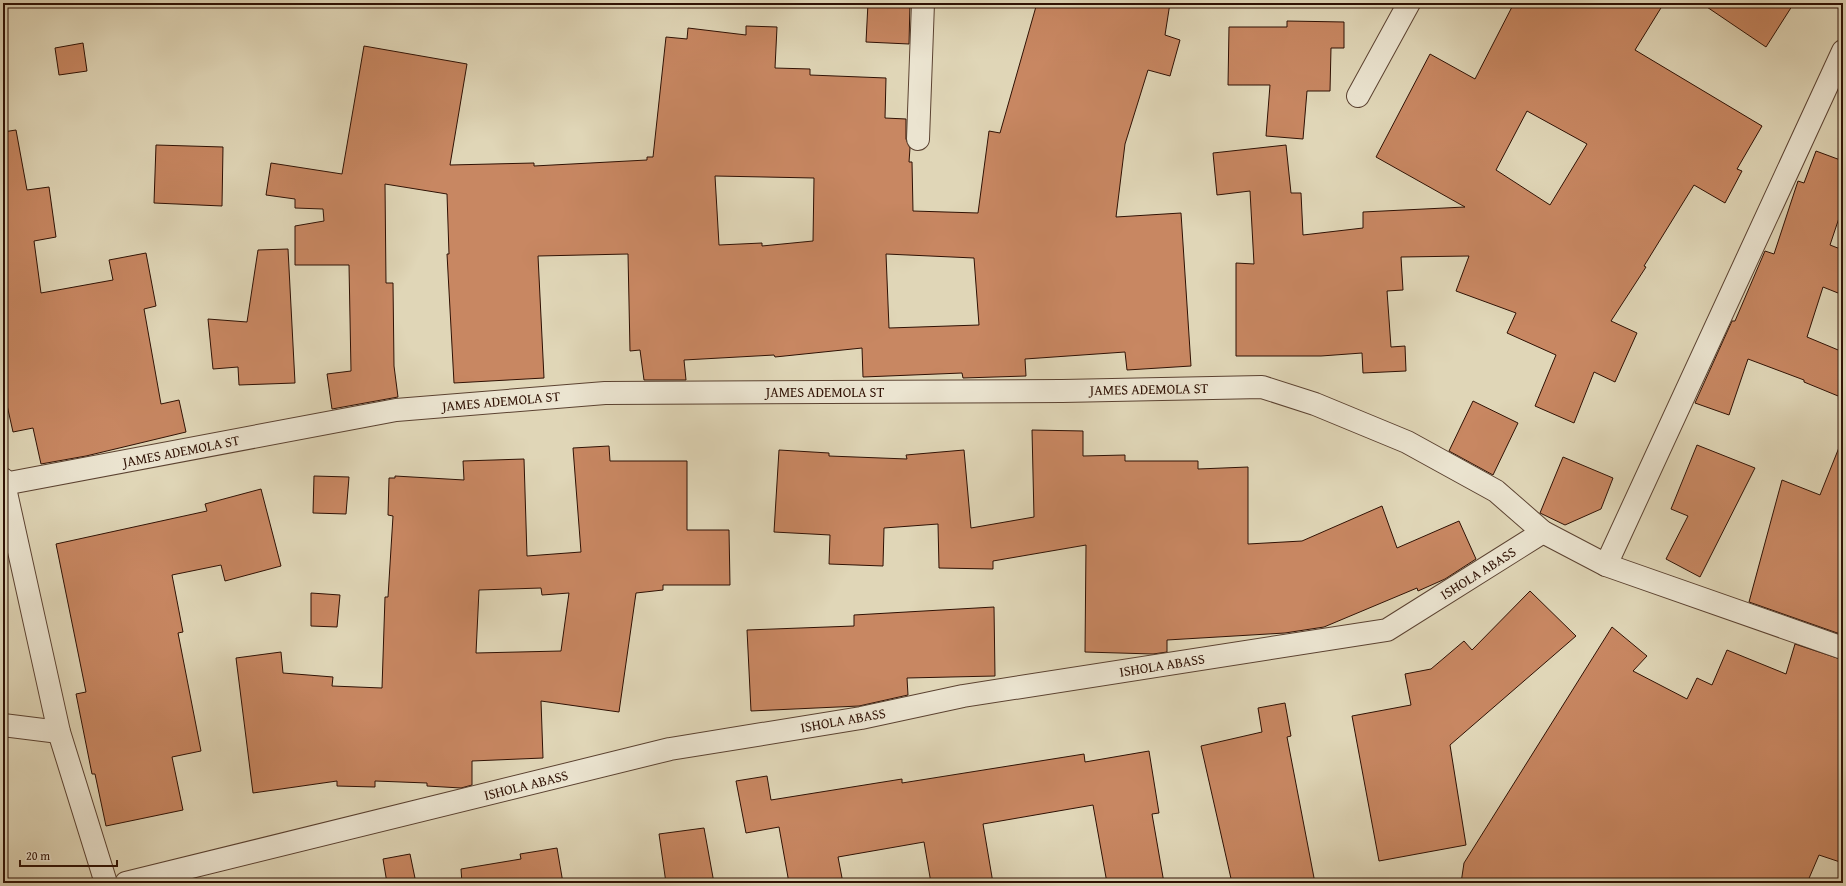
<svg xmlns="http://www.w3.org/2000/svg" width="1846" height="886" viewBox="0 0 1846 886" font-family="'Gentium Book Plus',serif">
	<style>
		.building { fill: #c88762; stroke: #2f1104; fill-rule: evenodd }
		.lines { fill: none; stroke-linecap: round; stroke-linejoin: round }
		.minor-casing { stroke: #5b4231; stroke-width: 24 }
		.minor { stroke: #ebe4d0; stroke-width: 22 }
		.labels { text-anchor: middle; stroke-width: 3; stroke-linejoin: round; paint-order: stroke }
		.street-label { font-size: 14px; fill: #2f1104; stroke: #ebe4d0 }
	</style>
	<rect width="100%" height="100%" fill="#e0d6b7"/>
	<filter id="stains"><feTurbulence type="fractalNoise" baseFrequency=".005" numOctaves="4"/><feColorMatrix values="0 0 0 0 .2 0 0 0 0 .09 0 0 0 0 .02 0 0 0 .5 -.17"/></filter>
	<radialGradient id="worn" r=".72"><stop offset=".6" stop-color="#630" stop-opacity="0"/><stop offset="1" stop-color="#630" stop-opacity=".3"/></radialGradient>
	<!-- building -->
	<g class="building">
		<path d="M 868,3 L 910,3 L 909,44 L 866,42 Z"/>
		<path d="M 1037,3 L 1170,3 L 1165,35 L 1180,40 L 1170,76 L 1148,70 L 1125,144 L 1116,217 L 1181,213 L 1191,366 L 1127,370 L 1125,352 L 1025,359 L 1026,376 L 963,378 L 962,373 L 863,377 L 862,348 L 775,357 L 774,355 L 684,360 L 686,380 L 644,380 L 640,350 L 630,351 L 628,254 L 538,256 L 544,378 L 454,383 L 447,254 L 449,254 L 447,194 L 385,184 L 386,283 L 393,283 L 394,366 L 398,397 L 332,409 L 327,374 L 351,371 L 349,265 L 295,265 L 295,226 L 324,221 L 323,209 L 295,208 L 295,199 L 266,195 L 271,163 L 342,174 L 364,46 L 467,64 L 450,165 L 534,163 L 534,166 L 647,160 L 647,157 L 653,157 L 666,37 L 687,39 L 688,28 L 746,35 L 746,26 L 777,27 L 775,68 L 810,69 L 810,75 L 886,78 L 885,118 L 906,119 L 906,139 L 910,148 L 909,162 L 912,162 L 913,211 L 978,213 L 989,131 L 1000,133 ZM 715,176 L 814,178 L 813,241 L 762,246 L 762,243 L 719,245 ZM 886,254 L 974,258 L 979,325 L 889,328 Z"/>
		<path d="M 1514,3 L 1664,3 L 1635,50 L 1762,126 L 1737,169 L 1742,171 L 1725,203 L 1694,185 L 1644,266 L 1646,267 L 1611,321 L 1637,333 L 1615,382 L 1594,372 L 1574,423 L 1535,406 L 1556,355 L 1507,333 L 1516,313 L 1456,291 L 1469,256 L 1401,257 L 1403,290 L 1387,291 L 1391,347 L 1405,346 L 1406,371 L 1363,373 L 1362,353 L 1321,356 L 1236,356 L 1236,263 L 1254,264 L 1250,191 L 1217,195 L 1213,153 L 1286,145 L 1291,193 L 1301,193 L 1303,235 L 1363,228 L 1363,212 L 1465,207 L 1376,157 L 1430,54 L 1475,79 ZM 1527,111 L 1587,144 L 1550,205 L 1496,170 Z"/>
		<path d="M 1701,3 L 1794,3 L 1766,47 Z"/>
		<path d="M 1287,21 L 1344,22 L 1344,48 L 1331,48 L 1330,91 L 1307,91 L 1303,139 L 1266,136 L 1270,85 L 1228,85 L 1229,27 L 1287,27 Z"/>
		<path d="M 83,43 L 87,71 L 59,75 L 55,48 Z"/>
		<path d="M 16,130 L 27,190 L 49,187 L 56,237 L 34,241 L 41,293 L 113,280 L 109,260 L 146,253 L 156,306 L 144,309 L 161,404 L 179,400 L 186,432 L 86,456 L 41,464 L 33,428 L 13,432 L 3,387 L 3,132 Z"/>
		<path d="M 156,145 L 223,147 L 222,206 L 154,203 Z"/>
		<path d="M 1816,151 L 1843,161 L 1843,206 L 1830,245 L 1843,250 L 1843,295 L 1823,287 L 1807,337 L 1843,352 L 1843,398 L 1804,382 L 1804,380 L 1748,359 L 1729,415 L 1695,403 L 1732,321 L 1735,321 L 1765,251 L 1774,254 L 1798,181 L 1804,183 Z"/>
		<path d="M 288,249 L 295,383 L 239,385 L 238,367 L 213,369 L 208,319 L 247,322 L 258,250 Z"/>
		<path d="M 1473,401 L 1518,423 L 1493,475 L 1449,451 Z"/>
		<path d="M 1032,430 L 1083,431 L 1083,456 L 1125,455 L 1125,461 L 1198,461 L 1198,469 L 1248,467 L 1248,544 L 1302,541 L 1382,506 L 1397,548 L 1459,521 L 1476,559 L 1445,579 L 1418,591 L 1417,588 L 1324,627 L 1285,633 L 1167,640 L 1167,652 L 1153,654 L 1085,652 L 1086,545 L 993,561 L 993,569 L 939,568 L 938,524 L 884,528 L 883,566 L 829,564 L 830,535 L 774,532 L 779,450 L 829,453 L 829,456 L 907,459 L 906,455 L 964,450 L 971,528 L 1034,517 Z"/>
		<path d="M 1842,440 L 1843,440 L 1843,635 L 1749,602 L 1782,480 L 1820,495 Z"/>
		<path d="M 1697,445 L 1755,468 L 1700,577 L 1666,559 L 1688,516 L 1671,509 Z"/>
		<path d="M 609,446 L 610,461 L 687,461 L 687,530 L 729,530 L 730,585 L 663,585 L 663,590 L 636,593 L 619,712 L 541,701 L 543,758 L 472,761 L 472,785 L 461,788 L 427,786 L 427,783 L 375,781 L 375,787 L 337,786 L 337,781 L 253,793 L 236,658 L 281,652 L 283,673 L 333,677 L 332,686 L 382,688 L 385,597 L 388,597 L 393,516 L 388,515 L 389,478 L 395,478 L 395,476 L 464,480 L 463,461 L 524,459 L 527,556 L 581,552 L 573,448 ZM 541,588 L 542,595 L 569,593 L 561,651 L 476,653 L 479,590 Z"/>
		<path d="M 1563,457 L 1613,478 L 1601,509 L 1565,525 L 1540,513 Z"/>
		<path d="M 314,476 L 349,477 L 346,514 L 313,513 Z"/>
		<path d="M 261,489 L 281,566 L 225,581 L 221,565 L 172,575 L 183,632 L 178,633 L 201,751 L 172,757 L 183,810 L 106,826 L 95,774 L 92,774 L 76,694 L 86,692 L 56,544 L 207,511 L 205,504 Z"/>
		<path d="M 1530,591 L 1576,636 L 1450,745 L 1466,845 L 1379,861 L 1352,716 L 1411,705 L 1405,674 L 1431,669 L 1464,641 L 1472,650 Z"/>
		<path d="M 311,593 L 340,595 L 337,627 L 311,626 Z"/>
		<path d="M 994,607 L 995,676 L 907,678 L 908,695 L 859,706 L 751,711 L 747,630 L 854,626 L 854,615 Z"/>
		<path d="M 1612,627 L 1647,656 L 1633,671 L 1687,699 L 1697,678 L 1712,685 L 1727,650 L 1786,674 L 1795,644 L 1843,660 L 1843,863 L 1819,855 L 1807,883 L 1461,883 L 1464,863 Z"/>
		<path d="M 1285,703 L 1291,736 L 1287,737 L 1315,883 L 1232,883 L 1201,746 L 1262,732 L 1258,708 Z"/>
		<path d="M 1149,751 L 1159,813 L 1152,814 L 1164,883 L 1107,883 L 1093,805 L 983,824 L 993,883 L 931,883 L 924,842 L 838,857 L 843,883 L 789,883 L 779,827 L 746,833 L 736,781 L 767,776 L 771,800 L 902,779 L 902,783 L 1084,754 L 1085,762 Z"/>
		<path d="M 704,828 L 714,883 L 666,883 L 659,834 Z"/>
		<path d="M 557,848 L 563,883 L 462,883 L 461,869 L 521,859 L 520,854 Z"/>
		<path d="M 410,854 L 416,883 L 387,883 L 383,859 Z"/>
	</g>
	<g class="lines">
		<!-- minor casing -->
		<g class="minor-casing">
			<g id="minor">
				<path d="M 1358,96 L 1409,3"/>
				<path d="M 918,139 L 923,3"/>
				<path d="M 3,479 L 59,732 L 106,883"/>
				<path d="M 4,484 L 396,410 L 605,393 L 1062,391 L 1262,387 L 1315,404 L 1407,442 L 1496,491 L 1543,532 L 1606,565 L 1843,648"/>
				<path d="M 1606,565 L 1843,51"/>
				<path d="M 3,725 L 59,732"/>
				<path d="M 126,883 L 670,749 L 861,718 L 963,696 L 1387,630 L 1543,532"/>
			</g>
		</g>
		<!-- minor -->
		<use href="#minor" class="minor"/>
	</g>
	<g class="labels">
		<!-- street labels -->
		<g class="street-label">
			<text transform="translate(1149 389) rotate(-1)" y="5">JAMES ADEMOLA ST</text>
			<text x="825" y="397">JAMES ADEMOLA ST</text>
			<text transform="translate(501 401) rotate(-5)" y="5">JAMES ADEMOLA ST</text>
			<text transform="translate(181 451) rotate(-11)" y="5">JAMES ADEMOLA ST</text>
			<text transform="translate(1478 573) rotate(-32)" y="5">ISHOLA ABASS</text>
			<text transform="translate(1162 665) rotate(-9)" y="5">ISHOLA ABASS</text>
			<text transform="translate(843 720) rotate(-10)" y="5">ISHOLA ABASS</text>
			<text transform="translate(526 785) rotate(-14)" y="5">ISHOLA ABASS</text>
		</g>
	</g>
	<!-- margin -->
	<rect width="1846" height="886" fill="none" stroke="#e0d6b7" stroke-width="16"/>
	<rect x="4" y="4" width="1838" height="878" fill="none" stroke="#2f1104" stroke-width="2"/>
	<rect x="8" y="8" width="1830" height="870" fill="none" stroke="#2f1104"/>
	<!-- scale -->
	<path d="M20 860v6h97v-6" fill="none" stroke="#2f1104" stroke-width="2"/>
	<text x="26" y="860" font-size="12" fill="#2f1104" stroke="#ebe4d0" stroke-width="3" paint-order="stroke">20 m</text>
	<rect width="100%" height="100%" filter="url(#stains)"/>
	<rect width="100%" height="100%" fill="url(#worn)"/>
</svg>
